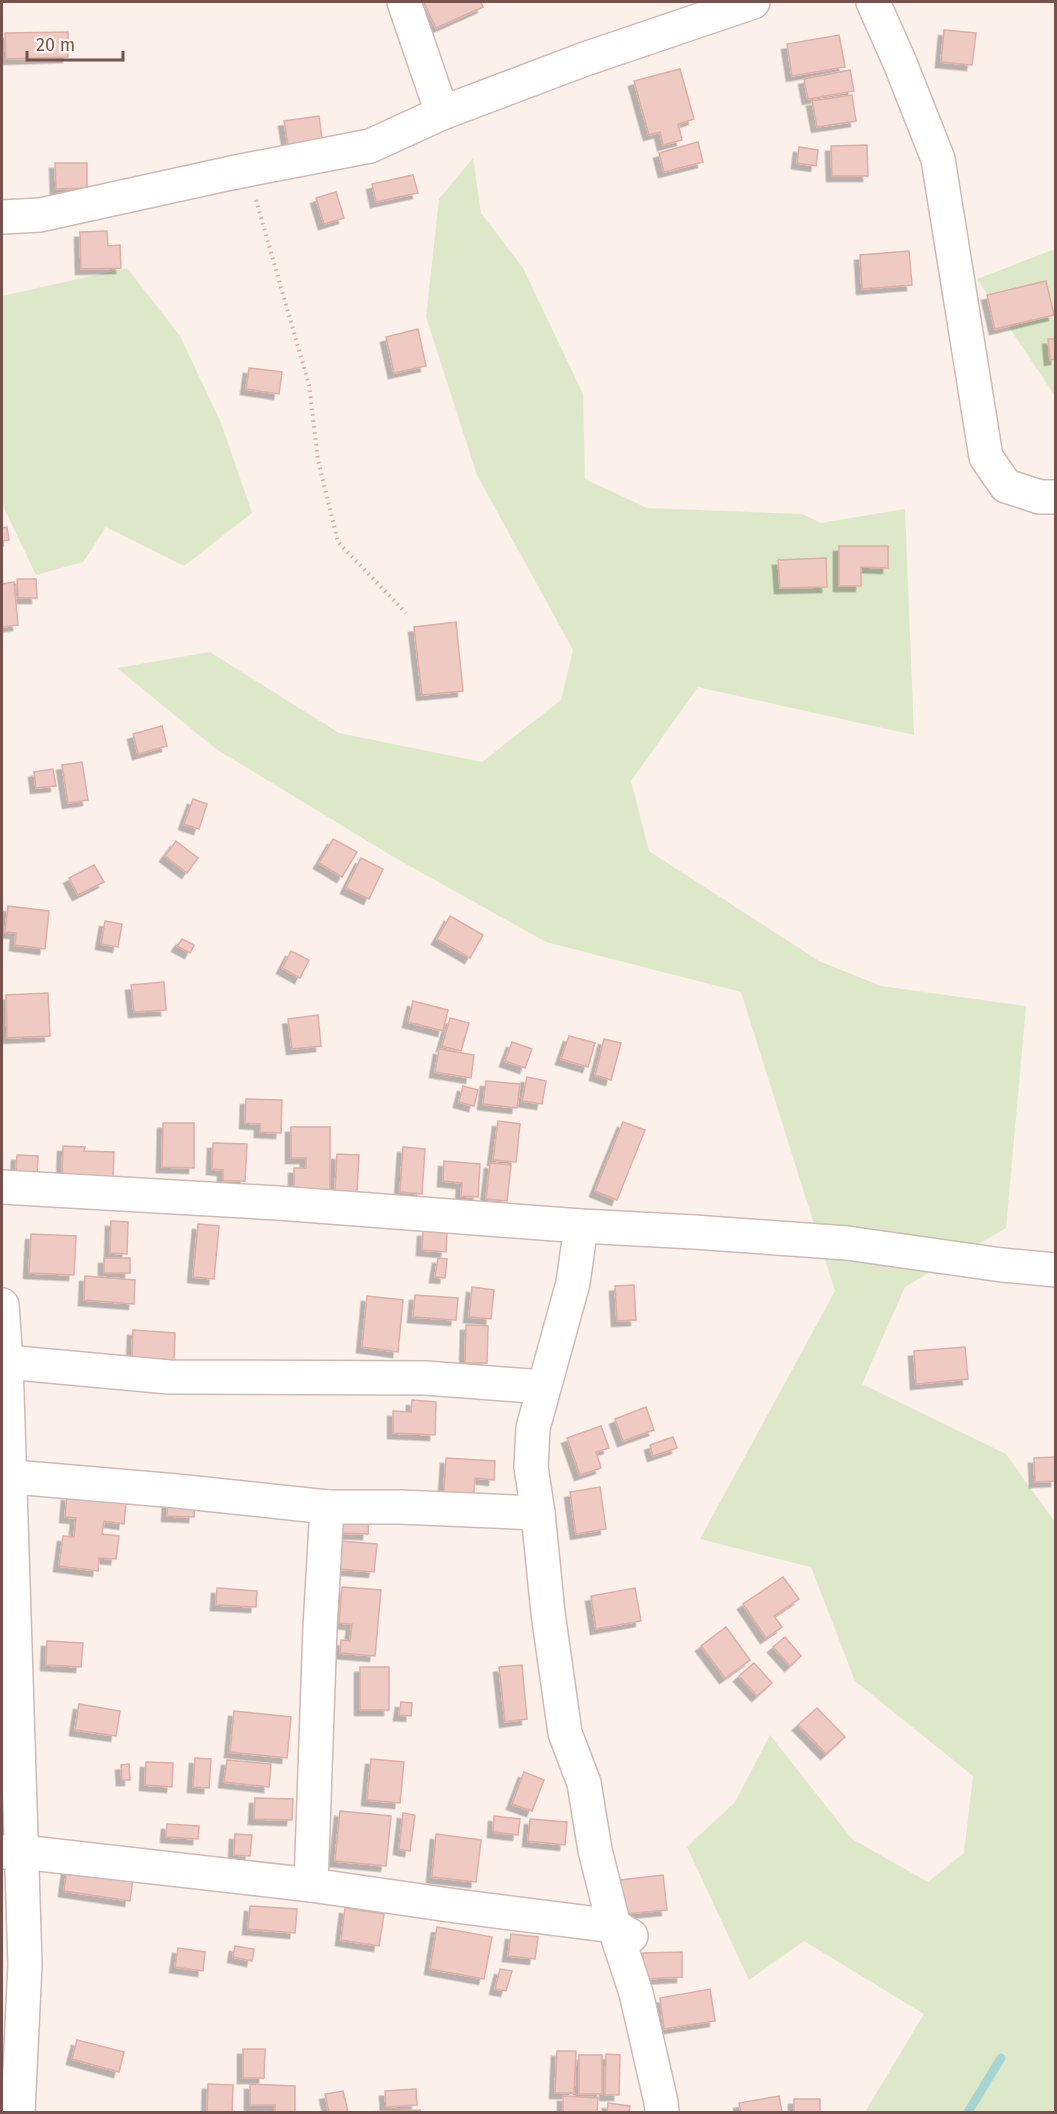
<svg xmlns="http://www.w3.org/2000/svg" width="1057" height="2114" viewBox="0 0 1057 2114" font-family="'Fira Sans',sans-serif">
	<style>
		.green { fill: #dde8c9 }
		.lines { fill: none; stroke-linecap: round; stroke-linejoin: round }
		.stream { stroke: #a6d5d1; stroke-width: 9 }
		.building { fill: #efcac3; stroke: #e0ada5; stroke-width: 1.5; filter: url(#shadow) }
		.minor-casing { stroke: #cfb9b3; stroke-width: 36 }
		.path { stroke: #d4ada6; stroke-width: 4; stroke-dasharray: 1.5 4.5; stroke-linecap: butt }
		.minor { stroke: #fff; stroke-width: 33 }
	</style>
	<defs>
		<filter id="shadow"><feDropShadow dx="-5.5" dy="5.5" stdDeviation="0" flood-color="#0004"/></filter>
	</defs>
	<rect width="100%" height="100%" fill="#fbf0ea"/>
	<!-- green -->
	<g class="green">
		<path d="M 473,158 L 481,213 L 523,268 L 583,394 L 585,479 L 647,508 L 802,514 L 821,523 L 905,509 L 914,735 L 698,687 L 631,781 L 649,851 L 819,961 L 881,986 L 1026,1006 L 1006,1228 L 905,1287 L 862,1384 L 1006,1454 L 1055,1522 L 1055,2112 L 865,2112 L 924,2014 L 804,1941 L 749,1980 L 687,1847 L 735,1802 L 770,1735 L 852,1839 L 928,1882 L 964,1853 L 973,1776 L 855,1681 L 811,1567 L 700,1539 L 835,1291 L 741,992 L 546,942 L 392,856 L 216,749 L 117,668 L 210,652 L 339,733 L 482,762 L 561,700 L 573,650 L 477,475 L 426,317 L 439,199 Z"/>
		<path d="M 1055,249 L 1055,396 L 977,279 Z"/>
		<path d="M 127,268 L 180,336 L 221,423 L 252,513 L 184,566 L 106,527 L 83,562 L 36,575 L 2,504 L 2,296 Z"/>
	</g>
	<g class="lines">
		<!-- stream -->
		<path class="stream" d="M 968,2112 L 1001,2058"/>
	</g>
	<!-- building -->
	<g class="building">
		<path d="M 426,2 L 481,2 L 483,7 L 436,28 L 424,3 Z"/>
		<path d="M 944,30 L 976,33 L 972,65 L 941,62 Z"/>
		<path d="M 68,32 L 68,57 L 6,59 L 5,33 Z"/>
		<path d="M 839,35 L 845,67 L 792,76 L 787,44 Z"/>
		<path d="M 680,69 L 694,119 L 678,124 L 682,140 L 663,145 L 660,132 L 649,135 L 634,81 Z"/>
		<path d="M 850,70 L 854,91 L 808,99 L 804,79 Z"/>
		<path d="M 852,95 L 856,121 L 817,127 L 812,101 Z"/>
		<path d="M 319,116 L 323,146 L 289,151 L 284,121 Z"/>
		<path d="M 698,142 L 703,162 L 664,172 L 659,153 Z"/>
		<path d="M 867,145 L 868,176 L 832,176 L 831,146 Z"/>
		<path d="M 799,147 L 818,150 L 816,166 L 797,163 Z"/>
		<path d="M 55,163 L 87,163 L 87,188 L 56,189 Z"/>
		<path d="M 413,175 L 418,193 L 376,202 L 372,184 Z"/>
		<path d="M 336,192 L 344,218 L 324,224 L 316,198 Z"/>
		<path d="M 107,231 L 108,246 L 120,245 L 121,268 L 81,269 L 80,232 Z"/>
		<path d="M 909,251 L 912,285 L 862,289 L 860,255 Z"/>
		<path d="M 1046,281 L 1054,315 L 995,329 L 987,295 Z"/>
		<path d="M 418,329 L 426,366 L 394,373 L 386,337 Z"/>
		<path d="M 1048,339 L 1056,339 L 1056,359 L 1050,360 Z"/>
		<path d="M 249,368 L 282,372 L 279,394 L 246,389 Z"/>
		<path d="M 7,527 L 9,540 L 2,541 L 2,528 Z"/>
		<path d="M 839,546 L 888,546 L 888,568 L 861,567 L 861,586 L 839,586 Z"/>
		<path d="M 826,558 L 827,587 L 780,588 L 778,560 Z"/>
		<path d="M 17,579 L 36,579 L 37,598 L 18,598 Z"/>
		<path d="M 14,582 L 18,625 L 2,627 L 2,584 Z"/>
		<path d="M 456,622 L 463,691 L 422,695 L 414,627 Z"/>
		<path d="M 162,726 L 167,746 L 138,754 L 133,734 Z"/>
		<path d="M 82,762 L 88,800 L 68,803 L 62,765 Z"/>
		<path d="M 53,769 L 56,786 L 36,788 L 34,772 Z"/>
		<path d="M 193,799 L 207,804 L 199,829 L 184,824 Z"/>
		<path d="M 333,839 L 357,852 L 342,877 L 319,863 Z"/>
		<path d="M 176,841 L 198,858 L 187,873 L 165,856 Z"/>
		<path d="M 361,858 L 383,869 L 369,899 L 346,888 Z"/>
		<path d="M 94,865 L 104,882 L 78,895 L 69,878 Z"/>
		<path d="M 8,906 L 49,911 L 45,949 L 15,945 L 16,933 L 5,932 Z"/>
		<path d="M 450,916 L 483,935 L 470,958 L 437,939 Z"/>
		<path d="M 105,921 L 122,924 L 118,947 L 101,944 Z"/>
		<path d="M 182,939 L 194,945 L 190,953 L 177,946 Z"/>
		<path d="M 291,951 L 309,960 L 300,978 L 282,968 Z"/>
		<path d="M 164,982 L 166,1010 L 134,1012 L 131,985 Z"/>
		<path d="M 48,993 L 50,1036 L 7,1038 L 6,995 Z"/>
		<path d="M 413,1001 L 448,1010 L 443,1031 L 408,1022 Z"/>
		<path d="M 318,1015 L 321,1046 L 292,1049 L 288,1019 Z"/>
		<path d="M 450,1018 L 469,1023 L 461,1051 L 442,1046 Z"/>
		<path d="M 569,1036 L 595,1043 L 588,1067 L 561,1059 Z"/>
		<path d="M 604,1039 L 621,1043 L 611,1080 L 595,1075 Z"/>
		<path d="M 512,1042 L 532,1049 L 525,1068 L 505,1061 Z"/>
		<path d="M 439,1049 L 474,1055 L 471,1078 L 435,1072 Z"/>
		<path d="M 527,1077 L 546,1081 L 542,1104 L 522,1101 Z"/>
		<path d="M 486,1081 L 520,1084 L 517,1108 L 483,1104 Z"/>
		<path d="M 463,1086 L 478,1090 L 474,1106 L 459,1102 Z"/>
		<path d="M 246,1099 L 282,1100 L 281,1133 L 260,1132 L 260,1124 L 245,1123 Z"/>
		<path d="M 498,1121 L 520,1124 L 516,1162 L 493,1160 Z"/>
		<path d="M 623,1122 L 645,1130 L 617,1200 L 595,1191 Z"/>
		<path d="M 163,1123 L 194,1123 L 194,1168 L 162,1167 Z"/>
		<path d="M 291,1127 L 330,1127 L 330,1191 L 294,1191 L 294,1168 L 306,1168 L 306,1158 L 291,1158 Z"/>
		<path d="M 213,1143 L 247,1144 L 245,1181 L 223,1181 L 223,1170 L 212,1169 Z"/>
		<path d="M 63,1146 L 85,1147 L 84,1151 L 114,1152 L 113,1180 L 62,1179 Z"/>
		<path d="M 403,1147 L 425,1149 L 422,1194 L 400,1192 Z"/>
		<path d="M 337,1154 L 359,1155 L 357,1192 L 335,1191 Z"/>
		<path d="M 17,1155 L 38,1156 L 37,1178 L 16,1177 Z"/>
		<path d="M 444,1161 L 480,1164 L 478,1197 L 461,1196 L 462,1183 L 443,1181 Z"/>
		<path d="M 490,1163 L 511,1165 L 507,1201 L 486,1199 Z"/>
		<path d="M 111,1221 L 128,1222 L 127,1254 L 110,1253 Z"/>
		<path d="M 198,1224 L 219,1226 L 214,1279 L 193,1277 Z"/>
		<path d="M 423,1231 L 447,1233 L 446,1252 L 422,1250 Z"/>
		<path d="M 31,1234 L 76,1236 L 74,1275 L 29,1273 Z"/>
		<rect x="104" y="1258" width="26" height="15"/>
		<path d="M 438,1258 L 447,1259 L 445,1278 L 435,1277 Z"/>
		<path d="M 85,1276 L 135,1280 L 134,1304 L 84,1300 Z"/>
		<path d="M 634,1285 L 636,1320 L 617,1321 L 615,1286 Z"/>
		<path d="M 472,1287 L 494,1290 L 491,1319 L 469,1317 Z"/>
		<path d="M 415,1295 L 458,1298 L 456,1320 L 413,1317 Z"/>
		<path d="M 367,1296 L 403,1300 L 398,1352 L 362,1347 Z"/>
		<path d="M 466,1325 L 488,1326 L 487,1363 L 465,1363 Z"/>
		<path d="M 133,1330 L 175,1333 L 174,1362 L 132,1360 Z"/>
		<path d="M 965,1347 L 968,1379 L 916,1384 L 914,1351 Z"/>
		<path d="M 412,1400 L 436,1402 L 435,1435 L 393,1433 L 393,1411 L 411,1412 Z"/>
		<path d="M 646,1407 L 654,1430 L 623,1441 L 615,1419 Z"/>
		<path d="M 601,1426 L 609,1448 L 596,1452 L 601,1468 L 580,1475 L 567,1438 Z"/>
		<path d="M 673,1437 L 677,1448 L 653,1456 L 650,1445 Z"/>
		<path d="M 1056,1457 L 1056,1481 L 1035,1482 L 1034,1458 Z"/>
		<path d="M 446,1458 L 495,1461 L 494,1480 L 475,1478 L 473,1504 L 443,1502 Z"/>
		<path d="M 600,1487 L 606,1529 L 576,1534 L 570,1492 Z"/>
		<path d="M 67,1495 L 126,1502 L 124,1524 L 104,1521 L 102,1534 L 119,1536 L 116,1559 L 99,1558 L 98,1571 L 59,1566 L 63,1536 L 74,1537 L 76,1518 L 65,1517 Z"/>
		<path d="M 168,1501 L 195,1502 L 194,1517 L 167,1516 Z"/>
		<path d="M 337,1517 L 369,1518 L 368,1534 L 336,1533 Z"/>
		<path d="M 340,1541 L 377,1544 L 374,1572 L 337,1569 Z"/>
		<path d="M 783,1577 L 799,1599 L 774,1616 L 782,1627 L 766,1638 L 743,1604 Z"/>
		<path d="M 342,1587 L 381,1590 L 375,1656 L 340,1653 L 341,1640 L 350,1641 L 352,1624 L 339,1623 Z"/>
		<path d="M 217,1588 L 257,1591 L 256,1607 L 216,1605 Z"/>
		<path d="M 635,1588 L 641,1621 L 596,1629 L 591,1596 Z"/>
		<path d="M 726,1627 L 750,1660 L 725,1678 L 701,1646 Z"/>
		<path d="M 785,1637 L 801,1656 L 790,1666 L 773,1647 Z"/>
		<path d="M 47,1641 L 83,1643 L 81,1667 L 46,1665 Z"/>
		<path d="M 754,1663 L 772,1683 L 757,1696 L 739,1676 Z"/>
		<path d="M 522,1665 L 527,1719 L 505,1722 L 499,1667 Z"/>
		<rect x="360" y="1667" width="29" height="43"/>
		<path d="M 401,1702 L 412,1703 L 411,1716 L 399,1715 Z"/>
		<path d="M 79,1704 L 120,1711 L 116,1736 L 75,1730 Z"/>
		<path d="M 817,1708 L 845,1737 L 826,1754 L 798,1725 Z"/>
		<path d="M 234,1711 L 291,1717 L 287,1758 L 230,1752 Z"/>
		<path d="M 195,1758 L 211,1759 L 209,1788 L 193,1787 Z"/>
		<path d="M 371,1759 L 404,1762 L 400,1803 L 367,1800 Z"/>
		<path d="M 227,1760 L 271,1764 L 269,1787 L 224,1782 Z"/>
		<path d="M 146,1762 L 173,1763 L 172,1787 L 145,1785 Z"/>
		<path d="M 129,1764 L 130,1780 L 122,1780 L 121,1765 Z"/>
		<path d="M 524,1772 L 544,1780 L 532,1811 L 512,1804 Z"/>
		<path d="M 255,1798 L 293,1799 L 292,1820 L 254,1819 Z"/>
		<path d="M 340,1811 L 391,1816 L 386,1866 L 335,1861 Z"/>
		<path d="M 403,1813 L 415,1815 L 410,1851 L 399,1849 Z"/>
		<path d="M 494,1816 L 520,1819 L 518,1835 L 493,1832 Z"/>
		<path d="M 530,1819 L 567,1822 L 565,1845 L 528,1841 Z"/>
		<path d="M 167,1824 L 199,1826 L 198,1839 L 166,1837 Z"/>
		<path d="M 235,1834 L 252,1835 L 250,1856 L 234,1855 Z"/>
		<path d="M 436,1834 L 481,1840 L 476,1882 L 432,1877 Z"/>
		<path d="M 67,1868 L 133,1878 L 130,1901 L 64,1891 Z"/>
		<path d="M 663,1875 L 667,1910 L 624,1914 L 620,1880 Z"/>
		<path d="M 250,1906 L 297,1909 L 295,1933 L 248,1929 Z"/>
		<path d="M 345,1908 L 384,1914 L 379,1946 L 341,1940 Z"/>
		<path d="M 437,1927 L 492,1937 L 484,1979 L 430,1969 Z"/>
		<path d="M 511,1934 L 538,1937 L 535,1959 L 508,1956 Z"/>
		<path d="M 235,1946 L 254,1949 L 252,1961 L 233,1957 Z"/>
		<path d="M 178,1948 L 205,1952 L 203,1971 L 175,1967 Z"/>
		<path d="M 682,1952 L 682,1977 L 644,1979 L 643,1953 Z"/>
		<path d="M 500,1969 L 512,1971 L 506,1991 L 495,1989 Z"/>
		<path d="M 710,1989 L 715,2021 L 664,2029 L 660,1998 Z"/>
		<path d="M 77,2040 L 124,2052 L 119,2072 L 72,2059 Z"/>
		<path d="M 243,2049 L 265,2049 L 264,2078 L 243,2078 Z"/>
		<path d="M 557,2051 L 576,2051 L 574,2093 L 555,2093 Z"/>
		<path d="M 606,2054 L 620,2055 L 619,2095 L 605,2095 Z"/>
		<rect x="579" y="2055" width="23" height="39"/>
		<path d="M 208,2084 L 233,2085 L 232,2112 L 207,2112 Z"/>
		<path d="M 250,2084 L 295,2086 L 295,2112 L 275,2112 L 275,2105 L 250,2105 Z"/>
		<path d="M 416,2089 L 417,2105 L 386,2107 L 385,2091 Z"/>
		<path d="M 343,2091 L 348,2112 L 329,2112 L 325,2094 Z"/>
		<path d="M 563,2096 L 598,2098 L 597,2112 L 563,2112 Z"/>
		<path d="M 779,2096 L 782,2112 L 741,2112 L 739,2103 Z"/>
		<rect x="794" y="2099" width="26" height="13"/>
		<path d="M 608,2103 L 630,2106 L 629,2112 L 607,2112 Z"/>
		<path d="M 420,2110 L 420,2112 L 364,2112 Z"/>
	</g>
	<g class="lines">
		<!-- minor casing -->
		<g class="minor-casing">
			<g id="minor">
				<path d="M 404,2 L 442,113"/>
				<path d="M 873,2 L 900,63 L 938,159 L 986,457 L 1006,486 L 1040,497 L 1056,497"/>
				<path d="M 2,217 L 40,215 L 231,173 L 370,146 L 442,113 L 585,59 L 753,2"/>
				<path d="M 2,1187 L 278,1203 L 581,1226 L 694,1232 L 847,1243 L 1002,1265 L 1056,1270"/>
				<path d="M 581,1226 L 573,1283 L 533,1428 L 531,1467 L 538,1513 L 548,1613 L 565,1733 L 584,1783 L 595,1850 L 614,1926 L 636,1993 L 661,2102 L 662,2112"/>
				<path d="M 2,1305 L 6,1362 L 25,1964 L 18,2112"/>
				<path d="M 6,1362 L 169,1377 L 426,1378 L 543,1387"/>
				<path d="M 2,1476 L 177,1491 L 327,1507 L 400,1507 L 538,1513"/>
				<path d="M 2,1852 L 22,1852 L 311,1885 L 456,1906 L 614,1926 L 631,1936"/>
				<path d="M 311,1885 L 320,1628 L 327,1507"/>
			</g>
		</g>
		<!-- path -->
		<path class="path" d="M 256,200 L 309,385 L 318,460 L 338,542 L 406,613"/>
		<!-- minor -->
		<use href="#minor" class="minor"/>
	</g>
	<!-- border -->
	<rect width="1057" height="2114" fill="none" stroke="#74534f" stroke-width="6"/>
	<!-- scale -->
	<path d="M27 51v9h96v-9" fill="none" stroke="#74534f" stroke-width="3"/>
	<text x="36" y="51" font-size="18" fill="#74534f" stroke="#fef5f0" stroke-width="4.5" paint-order="stroke">20 m</text>
</svg>
